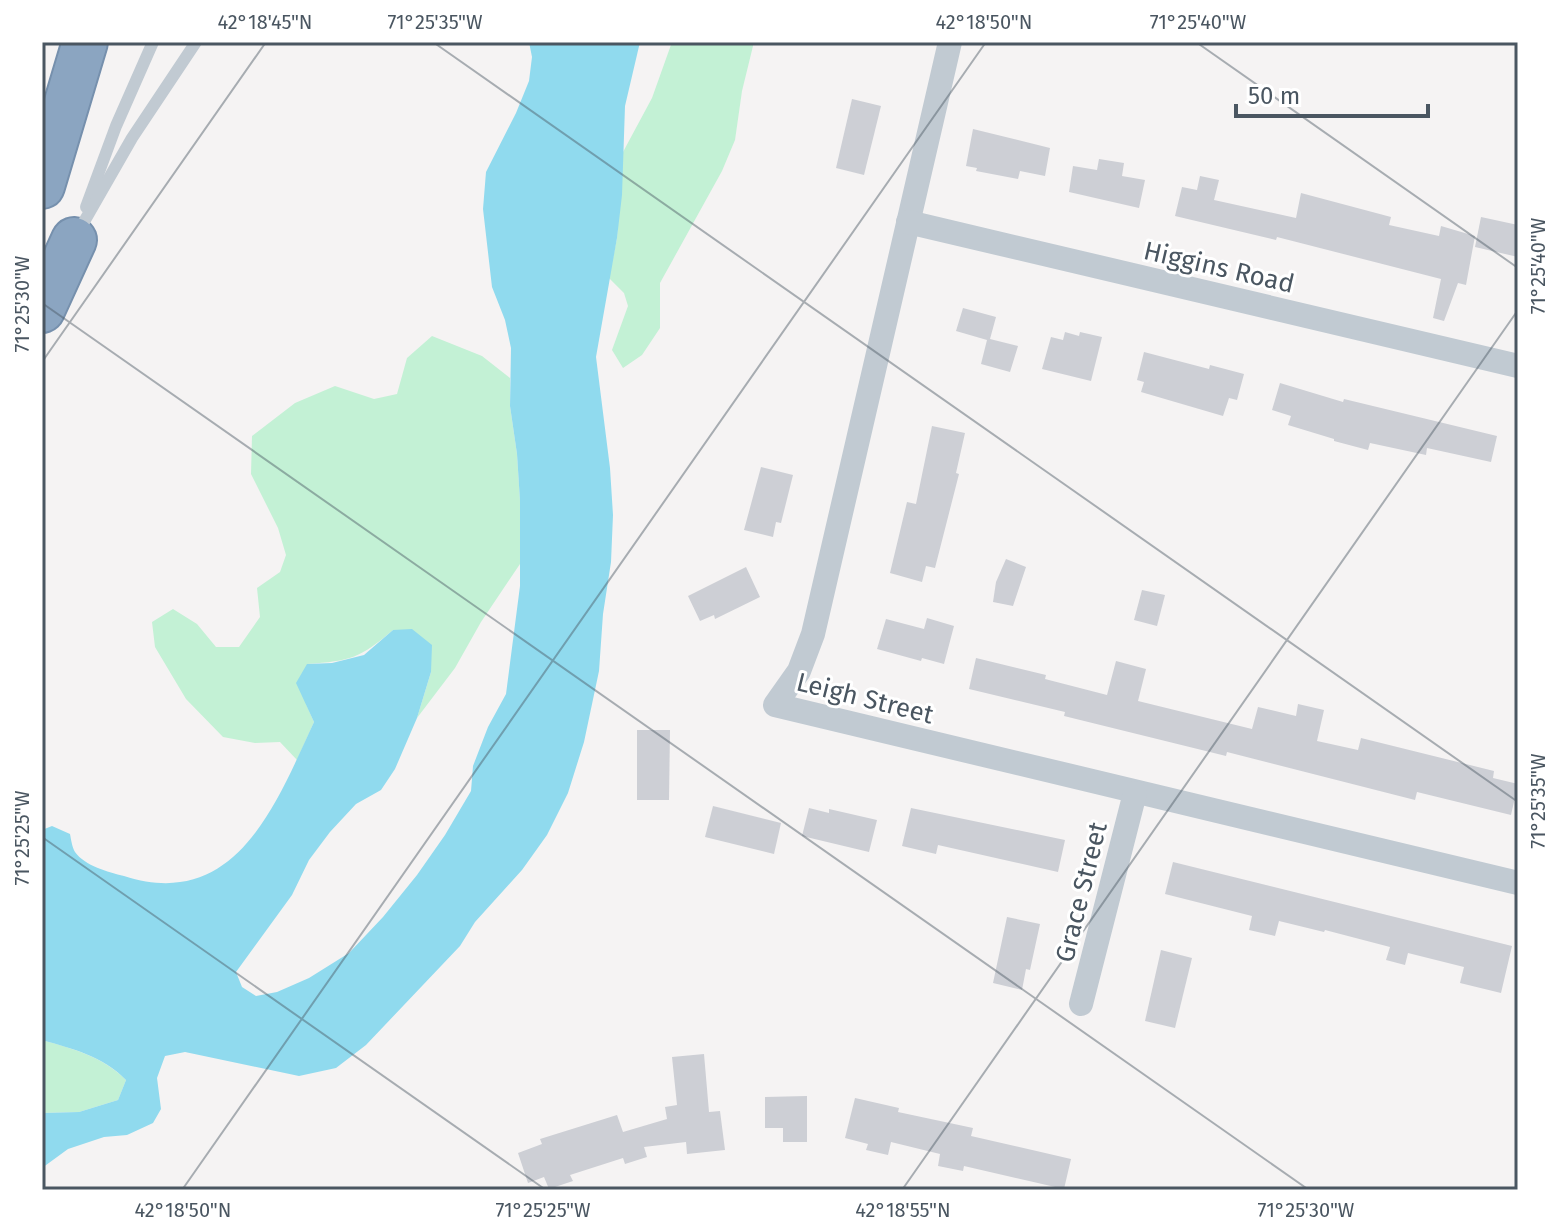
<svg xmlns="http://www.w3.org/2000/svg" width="1560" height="1232" viewBox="0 0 1560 1232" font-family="'Fira Sans',sans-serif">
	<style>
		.green { fill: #c3f1d5 }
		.water { fill: #90daee }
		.building { fill: #cdcfd5 }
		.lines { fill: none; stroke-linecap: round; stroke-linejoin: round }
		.motorway-casing { stroke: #7690ad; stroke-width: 48 }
		.service { stroke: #c1cad2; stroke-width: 12 }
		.minor { stroke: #c1cad2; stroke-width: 24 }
		.motorway { stroke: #8ba5c1; stroke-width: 44 }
		.ticks { fill: none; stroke: #4a5661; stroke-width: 2; stroke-opacity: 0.45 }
		.labels { text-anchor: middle; stroke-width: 6; stroke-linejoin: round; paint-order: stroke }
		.street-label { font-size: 26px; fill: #4a5661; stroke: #fff }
		.neatline { fill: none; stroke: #4a5661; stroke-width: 3 }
		.ticks-label { font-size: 20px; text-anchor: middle; fill: #4a5661 }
	</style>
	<rect width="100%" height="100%" fill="#f5f3f3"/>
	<!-- green -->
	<g class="green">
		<path d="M 672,42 L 753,42 L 753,46 L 742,91 L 735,140 L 722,171 L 660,283 L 660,328 L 642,355 L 623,368 L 612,350 L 628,306 L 624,293 L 609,278 L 617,238 L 623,152 L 652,98 Z"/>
		<path d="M 432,336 L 482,356 L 510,378 L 510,406 L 517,454 L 520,501 L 520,564 L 481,622 L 455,668 L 417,718 L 431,672 L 393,630 C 360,658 351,661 307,664 L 306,704 L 314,722 L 297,760 L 280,742 L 255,743 L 223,737 L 186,699 L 155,647 L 152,622 L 173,609 L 197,624 L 216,647 L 239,647 L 260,617 L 257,588 L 280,572 L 286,555 L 278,528 L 251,474 L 252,436 L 295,403 L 335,386 L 374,399 L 397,394 L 407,358 Z"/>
		<path d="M 42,1040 C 74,1049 103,1057 126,1080 L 118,1100 L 79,1112 L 42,1113 Z"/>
	</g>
	<!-- water -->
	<path class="water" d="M 529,42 L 640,42 L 625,106 L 622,195 L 617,238 L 596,357 L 610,468 L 613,515 L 611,562 L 603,614 L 599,671 L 584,742 L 568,793 L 547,835 L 522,870 L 475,922 L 460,946 L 366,1045 L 336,1068 L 299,1076 L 185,1052 L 165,1056 L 157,1078 L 161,1109 L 153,1123 L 127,1135 L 104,1137 L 68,1149 L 42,1168 L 42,1113 L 79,1112 L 118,1100 L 126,1080 C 103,1056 73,1049 42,1040 L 42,830 L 52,826 L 70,834 C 71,839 72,847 75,852 C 85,866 108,872 124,876 C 236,912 276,804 314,722 L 296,683 L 307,664 L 332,663 L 364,655 L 393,630 L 412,629 L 432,645 L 431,672 L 417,718 L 395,769 L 381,790 L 356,804 L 330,832 L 309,860 L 292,895 L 236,972 L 242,987 L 256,996 L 277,992 L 309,978 L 349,953 L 383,917 L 417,875 L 445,835 L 471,791 L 473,766 L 488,727 L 506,694 L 520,586 L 520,501 L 517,454 L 510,406 L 511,348 L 505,320 L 492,287 L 483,209 L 486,172 L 516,113 L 529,81 L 532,57 Z"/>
	<!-- building -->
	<g class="building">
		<path d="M 852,99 L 881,106 L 864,175 L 836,168 Z"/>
		<path d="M 973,129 L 1050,148 L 1045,176 L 1020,171 L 1018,179 L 976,171 L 977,168 L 966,166 Z"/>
		<path d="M 1099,159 L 1124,163 L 1122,176 L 1145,180 L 1139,208 L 1069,192 L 1073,166 L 1097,170 Z"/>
		<path d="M 1200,176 L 1219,180 L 1214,200 L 1296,218 L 1301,193 L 1391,217 L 1389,225 L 1439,236 L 1441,226 L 1475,236 L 1466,285 L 1458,283 L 1444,321 L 1433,318 L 1441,279 L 1277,237 L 1276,240 L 1175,216 L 1182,187 L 1197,190 Z"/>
		<path d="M 1481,217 L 1518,225 L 1518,257 L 1475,247 Z"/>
		<path d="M 963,308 L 996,317 L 990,339 L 1018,346 L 1010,372 L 981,364 L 987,340 L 956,331 Z"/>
		<path d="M 1065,332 L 1079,336 L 1080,332 L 1102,337 L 1091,381 L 1042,369 L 1051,337 L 1063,340 Z"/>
		<path d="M 1144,352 L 1209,369 L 1210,365 L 1244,374 L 1237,400 L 1229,398 L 1223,416 L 1141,392 L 1144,382 L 1137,380 Z"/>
		<path d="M 1280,383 L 1343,402 L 1344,399 L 1497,436 L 1491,462 L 1427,448 L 1426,455 L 1370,443 L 1368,450 L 1334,441 L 1334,439 L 1288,425 L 1291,416 L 1272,410 Z"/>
		<path d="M 932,426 L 965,433 L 956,473 L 959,474 L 935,568 L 926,566 L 922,582 L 890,573 L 907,502 L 916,504 Z"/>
		<path d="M 761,467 L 793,475 L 781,523 L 776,522 L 773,537 L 744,530 Z"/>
		<path d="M 1006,559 L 1026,567 L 1013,606 L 993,602 L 996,582 Z"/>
		<path d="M 746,567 L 760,597 L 715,619 L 714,615 L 700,621 L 688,596 Z"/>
		<path d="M 1142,590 L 1165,595 L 1157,626 L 1134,620 Z"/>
		<path d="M 927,618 L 954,626 L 944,664 L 922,658 L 921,661 L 877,649 L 886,619 L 924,629 Z"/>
		<path d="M 976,658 L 1046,675 L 1045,679 L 1107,695 L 1116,661 L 1146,669 L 1138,701 L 1252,729 L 1258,707 L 1296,716 L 1298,704 L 1324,710 L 1317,741 L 1358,750 L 1361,738 L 1494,771 L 1493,778 L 1518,784 L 1511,815 L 1417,792 L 1415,800 L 1227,752 L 1226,756 L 1064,716 L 1065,712 L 969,689 Z"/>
		<path d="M 637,730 L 670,730 L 669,800 L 637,800 Z"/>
		<path d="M 713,806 L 781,823 L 774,854 L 705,837 Z"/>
		<path d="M 809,808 L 829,813 L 829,809 L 877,820 L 869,852 L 802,836 Z"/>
		<path d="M 911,808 L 1065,840 L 1058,872 L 938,845 L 936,854 L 902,846 Z"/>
		<path d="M 1173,862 L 1512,946 L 1501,993 L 1460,983 L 1464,967 L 1408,953 L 1405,965 L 1386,960 L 1390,947 L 1325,930 L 1324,932 L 1279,921 L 1275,936 L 1249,930 L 1252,916 L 1165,894 Z"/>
		<path d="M 1007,917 L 1040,924 L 1030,970 L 1026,969 L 1022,990 L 993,983 Z"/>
		<path d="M 1161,950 L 1192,958 L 1175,1028 L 1145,1021 Z"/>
		<path d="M 704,1054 L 709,1112 L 720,1111 L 725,1150 L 687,1154 L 686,1142 L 644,1147 L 647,1157 L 625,1164 L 623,1158 L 570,1175 L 573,1181 L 549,1189 L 544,1177 L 528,1183 L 518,1153 L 542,1144 L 540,1139 L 617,1115 L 623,1132 L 667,1119 L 665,1107 L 677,1105 L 672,1057 Z"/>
		<path d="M 807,1096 L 807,1142 L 783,1142 L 783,1128 L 765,1128 L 765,1097 Z"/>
		<path d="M 855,1098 L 899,1108 L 898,1112 L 973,1128 L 971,1136 L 1071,1159 L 1064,1189 L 964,1166 L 963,1171 L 938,1166 L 940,1154 L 891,1142 L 888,1155 L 866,1150 L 868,1144 L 845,1138 Z"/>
	</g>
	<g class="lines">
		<!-- motorway casing -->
		<g class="motorway-casing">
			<g id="motorway">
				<path d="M 42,186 L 85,42"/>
				<path d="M 42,310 L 74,240"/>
			</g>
		</g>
		<!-- service -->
		<g class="service">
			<path d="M 86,207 L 116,126 L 153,42"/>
			<path d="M 77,234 L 132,138 L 196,42"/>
		</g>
		<!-- minor -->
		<g class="minor">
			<path d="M 950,42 L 813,634 L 799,671 L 775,705 L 1518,883"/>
			<path d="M 908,222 L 1518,366"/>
			<path d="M 1081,1004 L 1135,793"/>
		</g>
		<!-- motorway -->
		<use href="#motorway" class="motorway"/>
	</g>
	<!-- ticks -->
	<path class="ticks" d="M 433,42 L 1518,802M 1196,42 L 1518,268M 42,303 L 1309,1190M 42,362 L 266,42M 42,837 L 546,1190M 182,1190 L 986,42M 902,1190 L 1518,310"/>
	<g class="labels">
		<!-- street labels -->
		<g class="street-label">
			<text transform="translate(1219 267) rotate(13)" y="9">Higgins Road</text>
			<text transform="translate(865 698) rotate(14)" y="9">Leigh Street</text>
			<text transform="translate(1081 892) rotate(-76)" y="9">Grace Street</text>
		</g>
	</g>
	<!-- border -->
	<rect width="1560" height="1232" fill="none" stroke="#ffffff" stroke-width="88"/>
	<!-- scale -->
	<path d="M1236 104v12h192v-12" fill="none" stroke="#4a5661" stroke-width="4"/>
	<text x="1248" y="104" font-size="24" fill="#4a5661" stroke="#ffffff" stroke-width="6" paint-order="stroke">50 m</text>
	<rect x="44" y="44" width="1472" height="1144" class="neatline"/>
	<g class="ticks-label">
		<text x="265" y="29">42°18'45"N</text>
		<text x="435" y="29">71°25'35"W</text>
		<text x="984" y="29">42°18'50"N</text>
		<text x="1198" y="29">71°25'40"W</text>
		<text transform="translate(1538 266) rotate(-90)" y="7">71°25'40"W</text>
		<text transform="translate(22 304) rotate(-90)" y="7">71°25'30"W</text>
		<text transform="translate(1538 801) rotate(-90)" y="7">71°25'35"W</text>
		<text transform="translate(22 838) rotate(-90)" y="7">71°25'25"W</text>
		<text x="183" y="1217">42°18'50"N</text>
		<text x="543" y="1217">71°25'25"W</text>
		<text x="903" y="1217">42°18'55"N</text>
		<text x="1306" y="1217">71°25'30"W</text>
	</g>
</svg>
